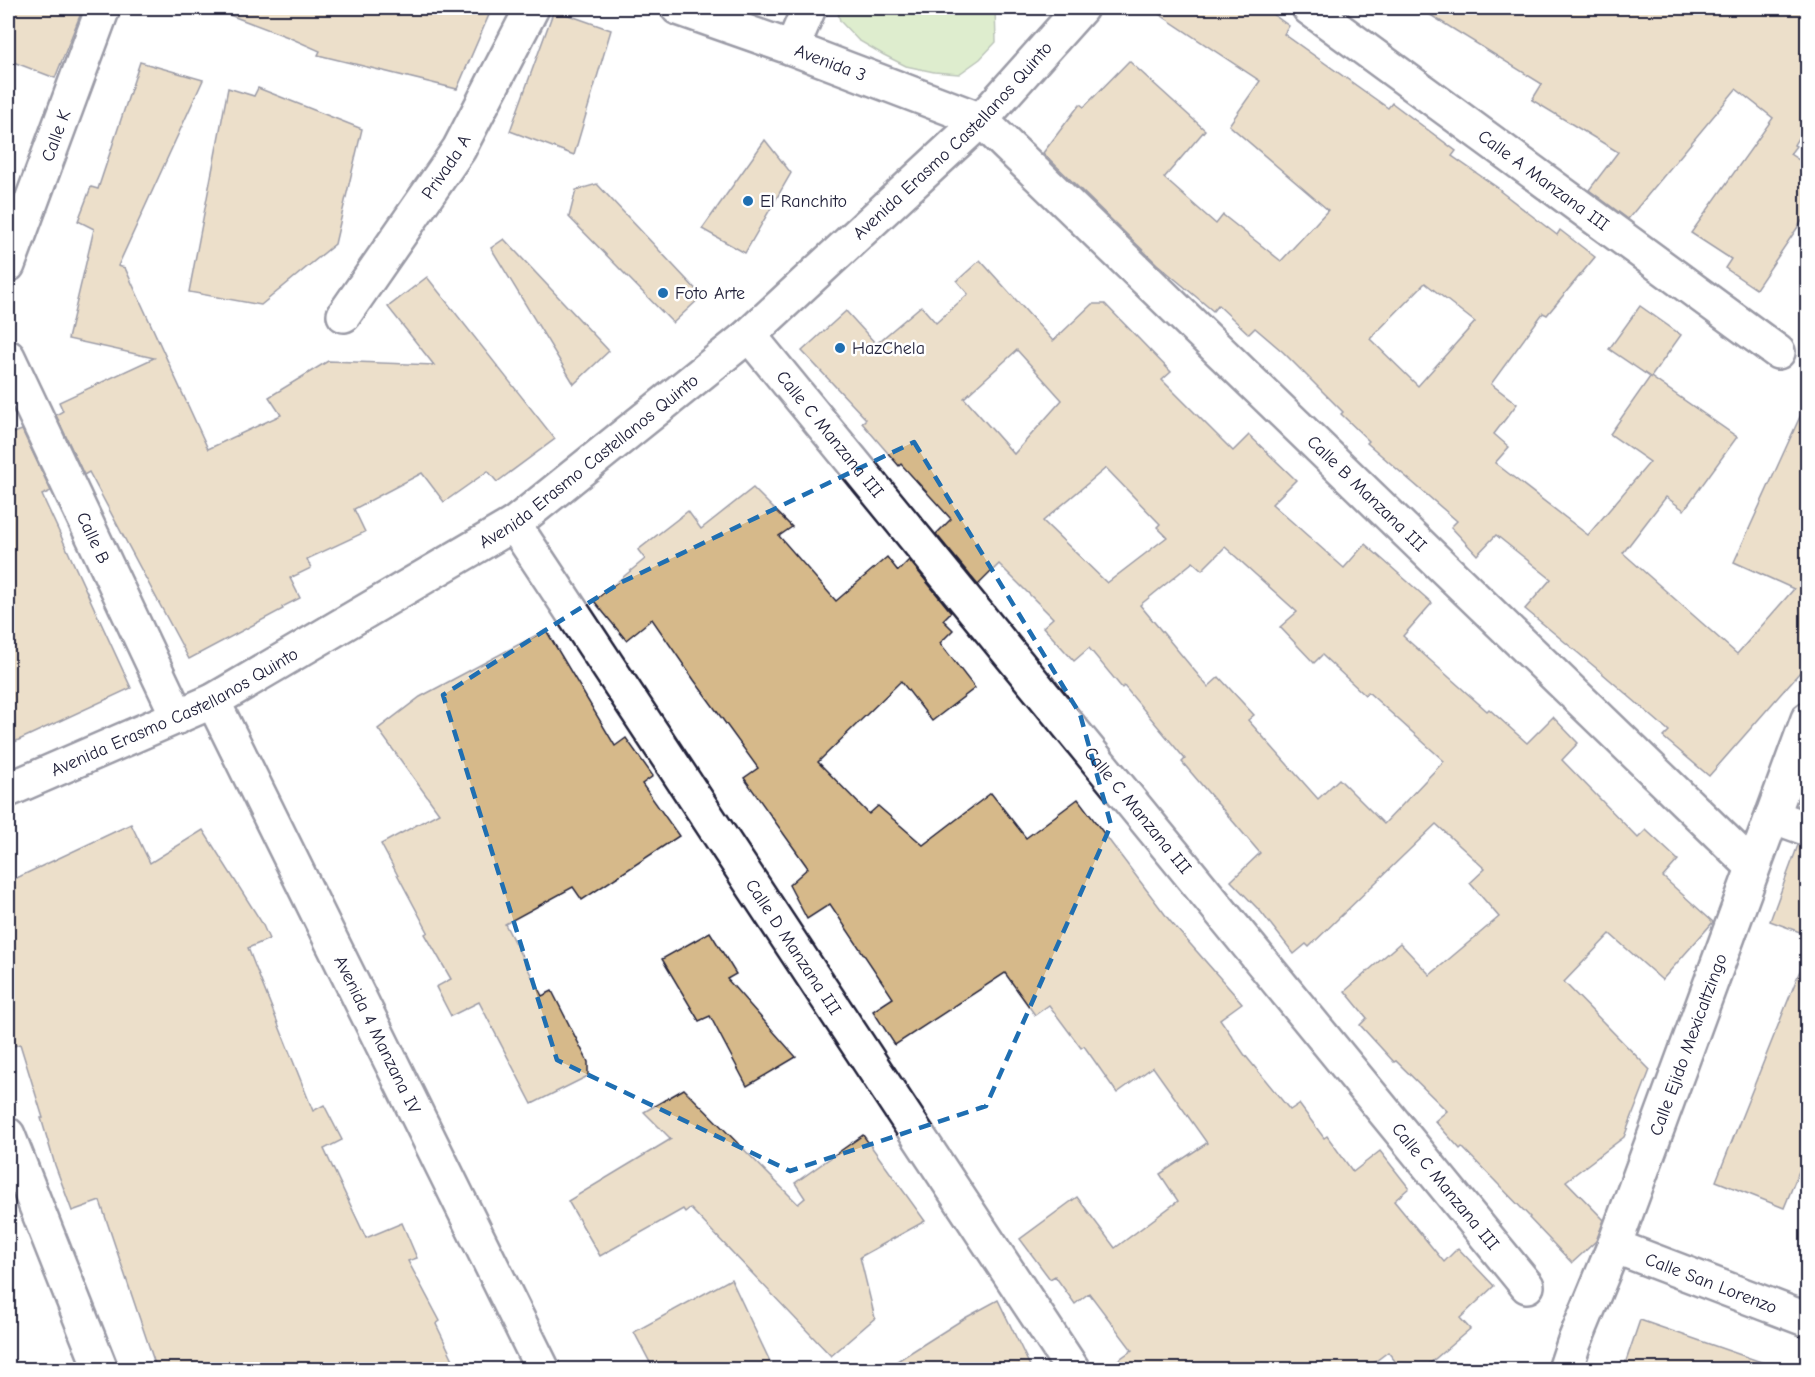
<svg xmlns="http://www.w3.org/2000/svg" width="1815" height="1377" viewBox="0 0 1815 1377" font-family="'Comic Neue',sans-serif">
	<style>
		.green { fill: #b5d892; stroke: #6c7d66; stroke-width: 1.5 }
		.building { fill: #d6b98a; stroke: #22223b; stroke-width: 1.5; fill-rule: evenodd }
		.lines { fill: none; stroke-linecap: round; stroke-linejoin: round }
		.minor-casing { stroke: #22223b; stroke-width: 38 }
		.minor { stroke: #fff; stroke-width: 33 }
		.marked { fill: none; stroke: #1f6fb2; stroke-width: 4.5; stroke-dasharray: 12 8; stroke-linejoin: round }
		.poi-dot { fill: #1f6fb2; stroke: #fff; stroke-width: 2 }
		.labels { text-anchor: middle; stroke-width: 5; stroke-linejoin: round; paint-order: stroke }
		.street-label { font-size: 18px; fill: #22223b; stroke: #fff }
		.poi-label { font-size: 18px; fill: #22223b; stroke: #fff; text-anchor: start }
	</style>
	<rect width="100%" height="100%" fill="#fff"/>
	<filter id="ink" filterUnits="userSpaceOnUse"><feTurbulence type="fractalNoise" baseFrequency=".0167" numOctaves="2"/><feDisplacementMap in="SourceGraphic" scale="12" xChannelSelector="R" yChannelSelector="G"/><feConvolveMatrix kernelMatrix="1 2 1 2 8 2 1 2 1" color-interpolation-filters="sRGB"/></filter>
	<g filter="url(#ink)">
		<!-- green -->
		<path class="green" d="M 837,8 L 995,8 L 996,42 L 980,59 L 959,74 L 934,72 L 906,66 L 884,55 L 858,40 L 840,21 Z"/>
		<!-- building -->
		<g class="building">
			<path d="M 8,8 L 83,8 L 55,78 L 8,60 Z"/>
			<path d="M 220,8 L 492,8 L 457,89 L 318,55 L 320,51 L 288,37 L 219,11 Z"/>
			<path d="M 1150,8 L 1264,8 L 1289,26 L 1284,34 L 1388,108 L 1392,103 L 1456,151 L 1452,156 L 1501,190 L 1500,191 L 1557,235 L 1560,230 L 1595,257 L 1547,315 L 1543,313 L 1491,384 L 1517,404 L 1494,434 L 1509,447 L 1495,463 L 1588,535 L 1650,462 L 1610,434 L 1650,377 L 1609,349 L 1640,306 L 1681,335 L 1651,377 L 1737,437 L 1684,510 L 1666,497 L 1623,553 L 1737,654 L 1794,589 L 1734,562 L 1808,399 L 1808,663 L 1709,776 L 1663,737 L 1669,731 L 1595,667 L 1525,609 L 1551,579 L 1496,535 L 1477,555 L 1451,527 L 1457,521 L 1367,443 L 1369,441 L 1341,414 L 1343,412 L 1283,352 L 1255,328 L 1249,334 L 1218,305 L 1213,311 L 1157,264 L 1043,153 L 1080,104 L 1084,107 L 1129,61 L 1205,130 L 1164,178 L 1216,224 L 1223,215 L 1281,261 L 1328,210 L 1229,125 L 1260,81 ZM 1425,283 L 1475,322 L 1418,386 L 1370,339 Z"/>
			<path d="M 1419,8 L 1808,8 L 1808,145 L 1798,138 L 1794,145 L 1796,146 L 1790,154 L 1808,166 L 1808,212 L 1756,289 L 1725,268 L 1731,259 L 1691,233 L 1773,118 L 1736,89 L 1628,219 L 1589,190 L 1618,152 L 1532,100 L 1542,84 Z"/>
			<path d="M 554,10 L 611,30 L 574,155 L 510,131 Z"/>
			<path d="M 140,62 L 203,80 L 118,266 L 125,268 L 208,449 L 281,415 L 269,397 L 328,361 L 434,365 L 388,307 L 427,277 L 555,439 L 497,482 L 488,471 L 444,502 L 422,473 L 354,509 L 365,532 L 307,559 L 311,568 L 290,578 L 300,598 L 282,607 L 283,609 L 189,659 L 89,472 L 84,475 L 56,415 L 63,411 L 59,402 L 154,358 L 68,339 L 94,229 L 78,221 L 91,187 L 98,189 Z"/>
			<path d="M 228,88 L 254,96 L 258,88 L 362,129 L 335,244 L 261,305 L 189,292 Z"/>
			<path d="M 765,140 L 791,173 L 745,253 L 702,229 Z"/>
			<path d="M 597,184 L 702,296 L 673,323 L 569,217 L 576,190 Z"/>
			<path d="M 504,239 L 609,351 L 574,384 L 491,248 Z"/>
			<path d="M 980,260 L 1053,341 L 1092,304 L 1105,304 L 1171,372 L 1162,380 L 1233,451 L 1249,435 L 1296,480 L 1272,504 L 1344,568 L 1365,544 L 1432,603 L 1403,636 L 1487,711 L 1489,709 L 1527,743 L 1553,717 L 1578,743 L 1562,760 L 1638,838 L 1646,830 L 1678,860 L 1663,877 L 1713,922 L 1662,980 L 1610,934 L 1564,982 L 1650,1070 L 1624,1137 L 1566,1181 L 1604,1220 L 1596,1241 L 1572,1263 L 1529,1218 L 1530,1217 L 1462,1147 L 1460,1149 L 1435,1121 L 1447,1111 L 1396,1061 L 1394,1062 L 1360,1025 L 1367,1018 L 1345,991 L 1400,943 L 1430,975 L 1499,917 L 1470,883 L 1485,869 L 1436,824 L 1309,947 L 1306,944 L 1294,954 L 1261,912 L 1231,881 L 1260,853 L 1182,762 L 1185,759 L 1124,686 L 1122,688 L 1089,648 L 1074,661 L 1043,627 L 1053,618 L 999,564 L 978,585 L 936,534 L 951,519 L 901,464 L 899,466 L 862,423 L 866,419 L 802,351 L 846,311 L 876,344 L 921,306 L 936,323 L 968,294 L 957,281 ZM 1017,350 L 1062,400 L 1014,454 L 964,398 ZM 1106,468 L 1160,524 L 1157,527 L 1167,537 L 1107,583 L 1043,521 ZM 1225,547 L 1297,612 L 1280,627 L 1314,663 L 1322,655 L 1365,695 L 1368,692 L 1444,761 L 1384,824 L 1339,779 L 1318,799 L 1248,720 L 1254,715 L 1219,677 L 1208,687 L 1140,605 L 1193,562 L 1202,570 Z"/>
			<path d="M 8,420 L 14,433 L 22,430 L 51,491 L 42,495 L 131,688 L 8,745 Z"/>
			<path d="M 753,488 L 792,527 L 779,536 L 836,601 L 887,557 L 898,571 L 909,560 L 951,612 L 943,620 L 953,630 L 940,643 L 975,688 L 932,721 L 901,681 L 818,762 L 869,814 L 878,806 L 923,845 L 991,793 L 1026,838 L 1078,799 L 1170,921 L 1242,1003 L 1220,1019 L 1244,1054 L 1290,1110 L 1299,1104 L 1324,1138 L 1327,1136 L 1353,1172 L 1380,1151 L 1409,1188 L 1394,1201 L 1444,1262 L 1458,1248 L 1494,1286 L 1460,1318 L 1470,1329 L 1422,1370 L 1402,1370 L 1388,1352 L 1364,1370 L 1104,1370 L 1132,1350 L 1089,1293 L 1075,1304 L 1055,1276 L 1050,1279 L 1020,1239 L 1077,1197 L 1115,1248 L 1178,1201 L 1160,1174 L 1207,1143 L 1153,1067 L 1117,1093 L 1084,1046 L 1081,1048 L 1049,1005 L 1035,1015 L 1005,973 L 895,1045 L 873,1011 L 893,998 L 830,904 L 807,919 L 789,885 L 808,868 L 744,778 L 758,768 L 694,680 L 652,619 L 626,640 L 594,601 L 645,559 L 638,550 L 688,511 L 701,529 Z"/>
			<path d="M 546,630 L 615,746 L 626,738 L 653,776 L 642,784 L 679,836 L 582,900 L 573,887 L 505,924 L 542,996 L 552,991 L 588,1062 L 588,1076 L 532,1104 L 479,1002 L 451,1016 L 436,987 L 451,979 L 425,934 L 428,932 L 381,844 L 439,813 L 378,729 L 420,697 Z"/>
			<path d="M 131,824 L 150,863 L 203,830 L 262,923 L 269,939 L 248,948 L 255,966 L 313,1111 L 324,1105 L 342,1140 L 324,1149 L 366,1238 L 402,1223 L 417,1258 L 408,1261 L 440,1321 L 436,1324 L 458,1370 L 157,1370 L 100,1201 L 72,1211 L 55,1165 L 41,1118 L 43,1118 L 20,1044 L 14,1046 L 8,1026 L 8,882 Z"/>
			<path d="M 1798,845 L 1808,847 L 1808,935 L 1770,921 Z"/>
			<path d="M 710,932 L 736,974 L 727,979 L 796,1057 L 747,1086 L 710,1016 L 699,1021 L 662,959 Z"/>
			<path d="M 1805,958 L 1808,958 L 1808,1149 L 1784,1208 L 1716,1181 Z"/>
			<path d="M 684,1089 L 798,1204 L 805,1198 L 795,1183 L 863,1135 L 925,1221 L 860,1257 L 875,1318 L 831,1356 L 690,1208 L 685,1212 L 683,1209 L 600,1256 L 568,1201 L 671,1139 L 644,1112 Z"/>
			<path d="M 731,1279 L 774,1370 L 654,1370 L 634,1332 Z"/>
			<path d="M 998,1300 L 1032,1370 L 883,1370 L 965,1318 Z"/>
			<path d="M 1640,1320 L 1767,1364 L 1766,1370 L 1623,1370 Z"/>
		</g>
		<g class="lines">
			<!-- minor casing -->
			<g class="minor-casing">
				<g id="minor">
					<path id="s1" d="M 678,8 L 792,48 L 981,120 L 1752,866"/>
					<path id="s2" d="M 1309,8 L 1778,352"/>
					<path d="M 792,48 L 809,8"/>
					<path id="s3" d="M 8,265 L 103,8"/>
					<path id="s4" d="M 344,315 L 459,149 L 532,8"/>
					<path id="s5" d="M 749,335 L 1527,1286"/>
					<path id="s6" d="M 8,357 L 178,717"/>
					<path id="s7" d="M 514,524 L 1073,1370"/>
					<path id="s8" d="M 213,701 L 543,1370"/>
					<path id="s9" d="M 8,790 L 213,701 L 514,524 L 749,335 L 981,120 L 1081,8"/>
					<path d="M 1772,816 L 1808,829"/>
					<path d="M 8,1135 L 101,1370"/>
					<path id="s10" d="M 1614,1246 L 1808,1320"/>
					<path id="s11" d="M 1565,1370 L 1574,1343 L 1614,1246 L 1808,719"/>
				</g>
			</g>
			<!-- minor -->
			<use href="#minor" class="minor"/>
		</g>
	</g>
	<!-- marked area -->
	<path d="M0 0H1815V1377H0ZM 914,442 L 1080,714 L 1111,825 L 986,1106 L 790,1171 L 557,1060 L 443,695 L 620,583 Z" fill="#fff" fill-opacity=".55" fill-rule="evenodd"/>
	<path class="marked" d="M 914,442 L 1080,714 L 1111,825 L 986,1106 L 790,1171 L 557,1060 L 443,695 L 620,583 Z"/>
	<!-- markers -->
	<g class="poi-dot">
		<circle cx="748" cy="201" r="6"/>
		<circle cx="663" cy="293" r="6"/>
		<circle cx="840" cy="348" r="6"/>
	</g>
	<g class="labels">
		<!-- street labels -->
		<g class="street-label">
			<text dy="6" stroke="none"><textPath href="#s1" startOffset="162">Avenida 3</textPath></text>
			<text dy="6" stroke="none"><textPath href="#s3" startOffset="138">Calle K</textPath></text>
			<text dy="6" stroke="none"><textPath href="#s9" startOffset="1156">Avenida Erasmo Castellanos Quinto</textPath></text>
			<text dy="6" stroke="none"><textPath href="#s4" startOffset="180">Privada A</textPath></text>
			<text dy="6" stroke="none"><textPath href="#s2" startOffset="291">Calle A Manzana III</textPath></text>
			<text dy="6" stroke="none"><textPath href="#s5" startOffset="128">Calle C Manzana III</textPath></text>
			<text dy="6" stroke="none"><textPath href="#s9" startOffset="670">Avenida Erasmo Castellanos Quinto</textPath></text>
			<text dy="6" stroke="none"><textPath href="#s1" startOffset="860">Calle B Manzana III</textPath></text>
			<text dy="6" stroke="none"><textPath href="#s6" startOffset="200">Calle B</textPath></text>
			<text dy="6" stroke="none"><textPath href="#s9" startOffset="184">Avenida Erasmo Castellanos Quinto</textPath></text>
			<text dy="6" stroke="none"><textPath href="#s5" startOffset="614">Calle C Manzana III</textPath></text>
			<text dy="6" stroke="none"><textPath href="#s7" startOffset="507">Calle D Manzana III</textPath></text>
			<text dy="6" stroke="none"><textPath href="#s8" startOffset="372">Avenida 4 Manzana IV</textPath></text>
			<text dy="6" stroke="none"><textPath href="#s11" startOffset="348">Calle Ejido Mexicaltzingo</textPath></text>
			<text dy="6" stroke="none"><textPath href="#s5" startOffset="1100">Calle C Manzana III</textPath></text>
			<text dy="6" stroke="none"><textPath href="#s10" startOffset="104">Calle San Lorenzo</textPath></text>
		</g>
		<!-- poi labels -->
		<g class="poi-label">
			<text x="760" y="207">El Ranchito</text>
			<text x="675" y="299">Foto Arte</text>
			<text x="852" y="354">HazChela</text>
		</g>
	</g>
	<!-- margin -->
	<rect width="1815" height="1377" fill="none" stroke="#fff" stroke-width="30"/>
	<rect x="15" y="15" width="1785" height="1347" fill="none" stroke="#22223b" stroke-width="2" filter="url(#ink)"/>
</svg>
